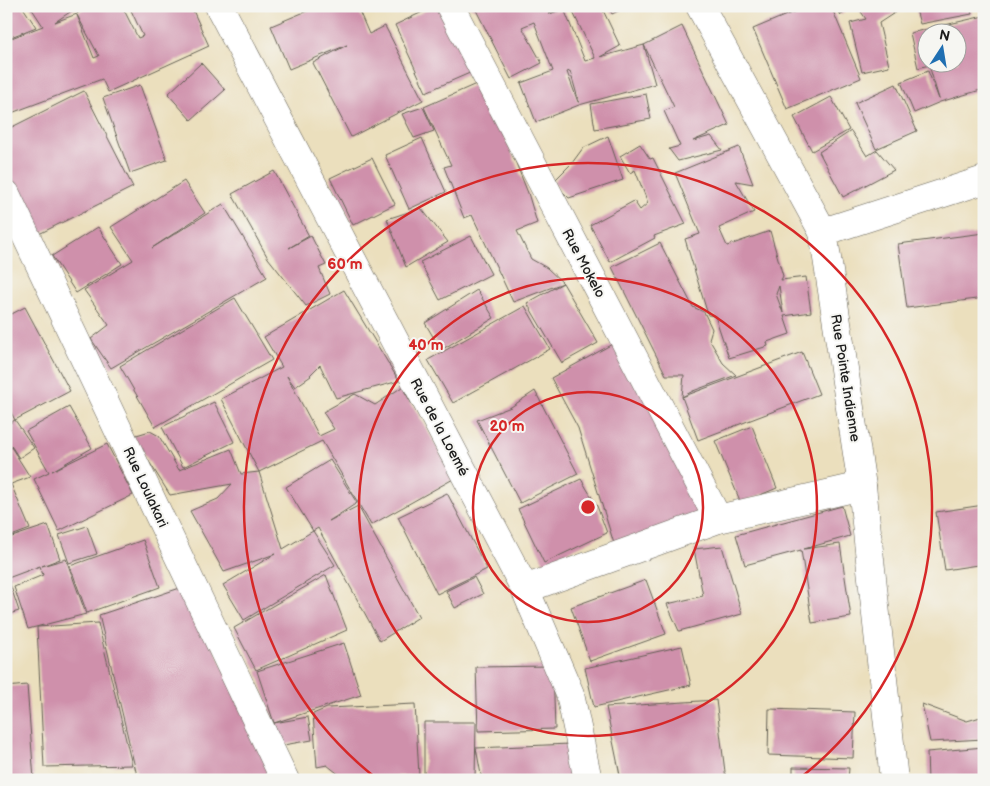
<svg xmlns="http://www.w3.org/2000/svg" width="990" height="786" viewBox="0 0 990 786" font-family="'Balsamiq Sans',sans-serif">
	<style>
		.building { fill: #cf90ab; fill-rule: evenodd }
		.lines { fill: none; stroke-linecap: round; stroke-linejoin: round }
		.minor-casing { stroke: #646054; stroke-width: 29 }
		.minor { stroke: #fff; stroke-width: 28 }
		.ring { fill: none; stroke: #d62828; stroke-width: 2.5 }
		.labels { text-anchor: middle; stroke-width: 4; stroke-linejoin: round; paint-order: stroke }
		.street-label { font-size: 14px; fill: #1c1c1c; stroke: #f6f6f2 }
		.centre { fill: #d62828; stroke: #f6f6f2; stroke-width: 2.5 }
		.ring-label { font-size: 15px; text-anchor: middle; font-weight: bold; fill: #d62828; stroke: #f6f6f2; stroke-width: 4; stroke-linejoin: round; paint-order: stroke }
	</style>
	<rect width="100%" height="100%" fill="#f6f6f2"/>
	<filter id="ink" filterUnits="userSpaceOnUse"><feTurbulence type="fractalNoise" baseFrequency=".02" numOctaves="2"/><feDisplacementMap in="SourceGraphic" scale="10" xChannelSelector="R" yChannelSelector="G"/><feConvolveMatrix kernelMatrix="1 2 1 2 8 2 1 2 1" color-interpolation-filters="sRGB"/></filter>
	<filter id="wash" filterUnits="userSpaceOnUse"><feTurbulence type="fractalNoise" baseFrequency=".0096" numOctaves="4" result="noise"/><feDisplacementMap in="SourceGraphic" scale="20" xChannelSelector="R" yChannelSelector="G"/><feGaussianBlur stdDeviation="1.12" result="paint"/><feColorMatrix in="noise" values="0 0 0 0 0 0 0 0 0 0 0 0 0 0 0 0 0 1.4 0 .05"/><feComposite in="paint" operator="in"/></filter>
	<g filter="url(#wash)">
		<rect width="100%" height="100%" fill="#ebdfbd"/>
		<g id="blocks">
			<!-- building -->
			<g class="building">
				<path d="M 6,6 L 22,6 L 36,27 L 6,39 Z"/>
				<path d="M 30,6 L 79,6 L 55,22 L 77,14 L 86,6 L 122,6 L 138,38 L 143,36 L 129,6 L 191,6 L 209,46 L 108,92 L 102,79 L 6,115 L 6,40 L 43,26 ZM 77,15 L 99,56 L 94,58 Z"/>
				<path d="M 319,6 L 357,6 L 369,34 L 385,26 L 423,100 L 351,137 L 313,63 L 347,45 L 289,69 L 271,26 Z"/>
				<path d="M 435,6 L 442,6 L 472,72 L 426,92 L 395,25 Z"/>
				<path d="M 468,6 L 567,6 L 549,14 L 564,9 L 585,61 L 595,58 L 570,6 L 601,6 L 620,46 L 600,57 L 644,45 L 655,84 L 579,105 L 536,122 L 521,83 L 553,71 L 534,22 L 522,27 L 542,63 L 511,79 L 476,10 ZM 570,71 L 579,102 L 578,102 L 567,72 Z"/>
				<path d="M 608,6 L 628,6 L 612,14 Z"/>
				<path d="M 808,6 L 831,6 L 861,78 L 787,109 L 753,29 Z"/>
				<path d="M 834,6 L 853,6 L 841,15 Z"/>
				<path d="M 857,6 L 905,6 L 879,23 L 889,66 L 862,72 L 850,23 L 866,19 Z"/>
				<path d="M 915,6 L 970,6 L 972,14 L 920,24 Z"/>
				<path d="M 984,16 L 984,89 L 940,102 L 914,113 L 901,82 L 928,71 L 939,99 L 929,65 L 918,68 L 910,33 ZM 928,32 L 958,32 L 958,62 L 928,62 Z"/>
				<path d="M 682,26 L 729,125 L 693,141 L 711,136 L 722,150 L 678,161 L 669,149 L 680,146 L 664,111 L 674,107 L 644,45 Z"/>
				<path d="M 201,63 L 225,90 L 191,120 L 168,94 Z"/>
				<path d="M 483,81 L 528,193 L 537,223 L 517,231 L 531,259 L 547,268 L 563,283 L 513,302 L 472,215 L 464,218 L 444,167 L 451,165 L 424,107 Z"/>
				<path d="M 896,84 L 917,131 L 876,149 L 855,103 Z"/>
				<path d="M 140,85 L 167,160 L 130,173 L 103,98 Z"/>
				<path d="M 84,91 L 133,187 L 35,236 L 6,181 L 6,130 Z"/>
				<path d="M 646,94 L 651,119 L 595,129 L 591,104 Z"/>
				<path d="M 831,97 L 849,130 L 812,151 L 794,117 Z"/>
				<path d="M 423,107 L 434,131 L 414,138 L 402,114 Z"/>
				<path d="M 851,131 L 867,156 L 877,150 L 894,170 L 843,197 L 819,152 Z"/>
				<path d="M 608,136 L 623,180 L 569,198 L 553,182 L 572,163 L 583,148 Z"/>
				<path d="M 422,138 L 446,192 L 409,209 L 385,155 Z"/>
				<path d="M 640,144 L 650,159 L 653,158 L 686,224 L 654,236 L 655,238 L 610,262 L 590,225 L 634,201 L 640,210 L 648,203 L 635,170 L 630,173 L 620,156 Z"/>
				<path d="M 739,147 L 753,184 L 736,181 L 754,212 L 719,228 L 727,246 L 770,231 L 783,276 L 781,280 L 806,277 L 811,312 L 784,316 L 790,334 L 767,342 L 768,346 L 729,358 L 715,316 L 708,315 L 685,239 L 700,234 L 675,173 ZM 779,286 L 783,313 L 776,294 Z"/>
				<path d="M 372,158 L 395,204 L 353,225 L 330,178 Z"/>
				<path d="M 274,171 L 309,236 L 289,248 L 311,236 L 326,265 L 319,268 L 330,294 L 306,306 L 268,258 L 232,194 Z"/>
				<path d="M 184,181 L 205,213 L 152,248 L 223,204 L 267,277 L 111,368 L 91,339 L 109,325 L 84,290 L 133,260 L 111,227 Z"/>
				<path d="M 421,208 L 448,242 L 406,267 L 387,219 Z"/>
				<path d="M 98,227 L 122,264 L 76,293 L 52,256 Z"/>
				<path d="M 984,233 L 984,298 L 907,308 L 898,244 Z"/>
				<path d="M 471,236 L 491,274 L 440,300 L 420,262 Z"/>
				<path d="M 660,243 L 693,307 L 704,312 L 712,329 L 709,339 L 723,363 L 736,375 L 693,391 L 682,397 L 802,352 L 819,394 L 698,440 L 682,397 L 684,375 L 666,375 L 612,267 Z"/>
				<path d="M 563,283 L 598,343 L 562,363 L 527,303 Z"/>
				<path d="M 344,290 L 399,381 L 336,398 L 320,365 L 310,375 L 311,376 L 295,387 L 287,376 L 319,436 L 334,429 L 323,412 L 355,394 L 375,405 L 402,387 L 455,478 L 371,525 L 322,441 L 259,472 L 283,549 L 313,531 L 335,565 L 244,620 L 223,585 L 275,554 L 224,572 L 190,511 L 218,499 L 232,484 L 170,495 L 133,436 L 150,431 L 159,436 L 179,470 L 231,449 L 241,474 L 259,472 L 221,399 L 282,367 L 264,337 Z"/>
				<path d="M 477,290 L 494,318 L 441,350 L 425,323 Z"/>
				<path d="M 235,298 L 272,360 L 155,427 L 120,366 Z"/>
				<path d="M 525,306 L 550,349 L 453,403 L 428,360 Z"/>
				<path d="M 25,307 L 70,391 L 15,420 L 34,448 L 19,458 L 6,438 L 6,425 L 15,420 L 6,403 L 6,317 Z"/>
				<path d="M 625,337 L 707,514 L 616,550 L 578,428 L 551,378 Z"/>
				<path d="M 535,391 L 578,474 L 520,503 L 477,420 L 511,407 Z"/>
				<path d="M 214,402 L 234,442 L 183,467 L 162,427 Z"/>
				<path d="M 69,407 L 92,448 L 52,471 L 107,444 L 133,495 L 59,531 L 34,479 L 49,472 L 26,431 Z"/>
				<path d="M 752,426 L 777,488 L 741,503 L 715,441 Z"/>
				<path d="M 6,439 L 30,477 L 11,484 L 30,529 L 6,538 Z"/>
				<path d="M 330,460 L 357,503 L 329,521 L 358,506 L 419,617 L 380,641 L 318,528 L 313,531 L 286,487 Z"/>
				<path d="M 581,479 L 597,506 L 607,533 L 544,563 L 518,509 Z"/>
				<path d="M 447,493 L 487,569 L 437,594 L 398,517 Z"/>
				<path d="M 984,505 L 984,564 L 945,570 L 936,512 Z"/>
				<path d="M 842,506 L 850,536 L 804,549 L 840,544 L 851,617 L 812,623 L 801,550 L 745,565 L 736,535 Z"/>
				<path d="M 48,525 L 60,559 L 42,566 L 66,559 L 86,614 L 28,629 L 14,587 L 43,575 L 40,566 L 8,578 L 19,611 L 6,615 L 6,539 Z"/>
				<path d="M 87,526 L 97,554 L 69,563 L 59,535 Z"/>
				<path d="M 143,540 L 160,587 L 87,613 L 70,566 Z"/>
				<path d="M 722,546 L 742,614 L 679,631 L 667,604 L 703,596 L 694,549 Z"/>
				<path d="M 326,575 L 347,630 L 256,670 L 234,628 Z"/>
				<path d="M 474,577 L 483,594 L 455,608 L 446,591 Z"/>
				<path d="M 646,580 L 666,634 L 590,661 L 571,607 Z"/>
				<path d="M 186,586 L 275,780 L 138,780 L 99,615 Z"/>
				<path d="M 98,623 L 132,765 L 44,767 L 37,627 Z"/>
				<path d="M 344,643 L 361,695 L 274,723 L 308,717 L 312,740 L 278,746 L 274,723 L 257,671 Z"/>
				<path d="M 682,646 L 691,685 L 594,707 L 585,668 Z"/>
				<path d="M 553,666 L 555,729 L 478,731 L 476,667 Z"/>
				<path d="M 27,685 L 34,780 L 6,780 L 6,687 Z"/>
				<path d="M 716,700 L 726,780 L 621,780 L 606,707 Z"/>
				<path d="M 415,704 L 419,775 L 346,780 L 327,765 L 317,767 L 313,714 L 327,708 Z"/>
				<path d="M 922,704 L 967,721 L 984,716 L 984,739 L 930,742 Z"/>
				<path d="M 769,709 L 855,712 L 853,758 L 768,755 Z"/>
				<path d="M 424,722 L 476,722 L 475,780 L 424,780 Z"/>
				<path d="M 570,744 L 579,780 L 482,780 L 476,748 Z"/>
				<path d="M 984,747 L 984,780 L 928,780 L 927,752 Z"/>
				<path d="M 793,767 L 849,768 L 848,780 L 793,780 Z"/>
			</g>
		</g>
	</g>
	<g filter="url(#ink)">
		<use href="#blocks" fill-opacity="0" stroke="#646054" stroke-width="1"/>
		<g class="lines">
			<!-- minor casing -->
			<g class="minor-casing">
				<g id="minor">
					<path d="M 219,6 L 525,589 L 570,694 L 588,780"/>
					<path d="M 450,6 L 718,519"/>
					<path d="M 700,6 L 823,232 L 862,486 L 894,780"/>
					<path d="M 6,194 L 285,780"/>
					<path d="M 823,232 L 984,180"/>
					<path d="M 525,589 L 718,519 L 862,486"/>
				</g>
			</g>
			<!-- minor -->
			<use href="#minor" class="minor"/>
		</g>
	</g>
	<!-- distance rings -->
	<g class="ring">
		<circle cx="588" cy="507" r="115"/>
		<circle cx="588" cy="507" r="229"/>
		<path d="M376 778A344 344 0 1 1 800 778"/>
	</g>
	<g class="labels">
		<!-- street labels -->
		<g class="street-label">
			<text transform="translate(584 263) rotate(62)" y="5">Rue Mokelo</text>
			<text transform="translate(846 378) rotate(81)" y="5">Rue Pointe Indienne</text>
			<text transform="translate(440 427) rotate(62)" y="5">Rue de la Loemé</text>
			<text transform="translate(146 487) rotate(65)" y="5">Rue Loulakari</text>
		</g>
	</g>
	<circle cx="588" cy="507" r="8" class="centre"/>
	<g class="ring-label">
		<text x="345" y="269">60 m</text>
		<text x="426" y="350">40 m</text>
		<text x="507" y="431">20 m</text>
	</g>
	<!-- margin -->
	<rect width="990" height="786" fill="none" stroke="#f6f6f2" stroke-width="25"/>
	<!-- north arrow -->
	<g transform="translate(942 48) rotate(12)"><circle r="24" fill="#f6f6f2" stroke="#9f9f9c"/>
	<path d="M0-4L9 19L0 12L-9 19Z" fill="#1f6fb2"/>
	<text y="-8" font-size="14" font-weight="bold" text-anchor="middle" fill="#1c1c1c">N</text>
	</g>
</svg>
